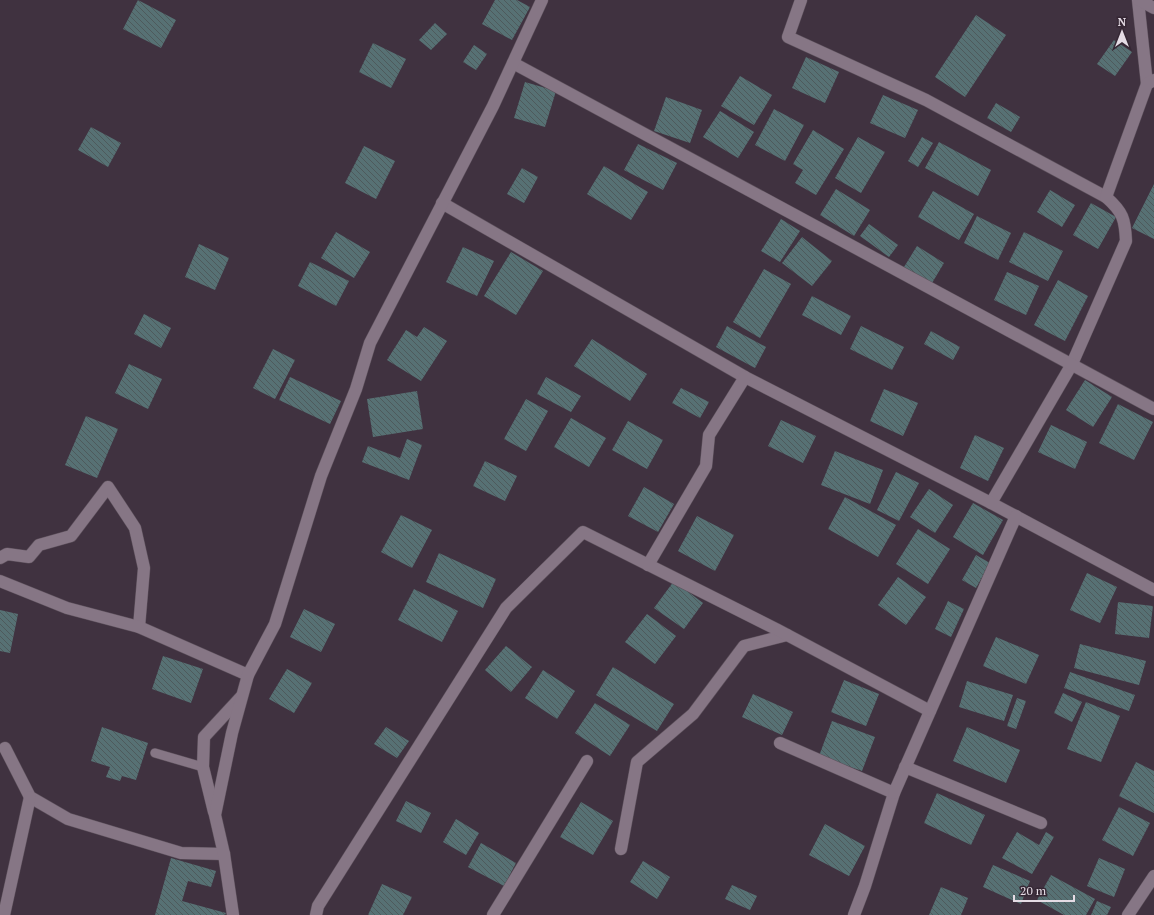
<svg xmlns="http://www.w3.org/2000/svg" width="1154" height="915" viewBox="0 0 1154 915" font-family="'PT Serif',serif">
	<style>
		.building { fill: url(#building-back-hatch) }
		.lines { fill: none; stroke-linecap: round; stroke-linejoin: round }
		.lane-casing { stroke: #5c505b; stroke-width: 10 }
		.street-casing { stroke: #5c505b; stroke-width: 13 }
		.lane { stroke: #867685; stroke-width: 9 }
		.street { stroke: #867685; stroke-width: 12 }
	</style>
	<defs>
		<pattern id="building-back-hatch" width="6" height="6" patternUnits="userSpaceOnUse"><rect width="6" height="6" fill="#577174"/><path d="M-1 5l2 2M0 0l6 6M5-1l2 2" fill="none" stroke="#4e5a5c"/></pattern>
	</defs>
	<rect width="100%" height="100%" fill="#403240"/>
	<!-- building -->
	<g class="building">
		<path d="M 138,0 L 176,20 L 161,48 L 123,29 Z"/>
		<path d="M 495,0 L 517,0 L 530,7 L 512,40 L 482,24 Z"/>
		<path d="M 976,15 L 1006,35 L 965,97 L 935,77 Z"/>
		<path d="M 435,23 L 447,34 L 431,50 L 419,40 Z"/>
		<path d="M 1114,40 L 1132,52 L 1115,76 L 1097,64 Z"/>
		<path d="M 373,43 L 406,59 L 391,88 L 359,72 Z"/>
		<path d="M 474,45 L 487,54 L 476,70 L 463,62 Z"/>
		<path d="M 806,57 L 839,72 L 825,103 L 792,88 Z"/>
		<path d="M 740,76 L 772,95 L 754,125 L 721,106 Z"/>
		<path d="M 525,82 L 556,91 L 545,127 L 514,118 Z"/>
		<path d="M 883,95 L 918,110 L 905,138 L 870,123 Z"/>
		<path d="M 666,97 L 702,110 L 690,143 L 654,131 Z"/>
		<path d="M 996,103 L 1020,117 L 1011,132 L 987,118 Z"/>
		<path d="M 774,109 L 804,125 L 785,161 L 755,145 Z"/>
		<path d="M 720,111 L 754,132 L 738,158 L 703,137 Z"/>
		<path d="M 91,127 L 121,143 L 108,167 L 78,150 Z"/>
		<path d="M 813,130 L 844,149 L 816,195 L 795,183 L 803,170 L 793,164 Z"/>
		<path d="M 858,137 L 885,152 L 861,193 L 835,178 Z"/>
		<path d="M 922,137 L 933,143 L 918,167 L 908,161 Z"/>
		<path d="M 939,142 L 991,170 L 978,196 L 925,168 Z"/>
		<path d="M 638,144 L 677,163 L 663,190 L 624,170 Z"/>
		<path d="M 364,146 L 395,161 L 376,199 L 345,183 Z"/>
		<path d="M 604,166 L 648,192 L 631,220 L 587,194 Z"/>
		<path d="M 522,168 L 538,177 L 524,203 L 507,194 Z"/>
		<path d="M 1154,184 L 1154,239 L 1132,228 Z"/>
		<path d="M 836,189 L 870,210 L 854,236 L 820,215 Z"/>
		<path d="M 1050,190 L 1075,205 L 1062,227 L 1037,212 Z"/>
		<path d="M 933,191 L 974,214 L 959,240 L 918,217 Z"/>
		<path d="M 1091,203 L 1116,217 L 1098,249 L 1073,235 Z"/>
		<path d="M 977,216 L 1011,233 L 998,260 L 964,243 Z"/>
		<path d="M 781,219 L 800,231 L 780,262 L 761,251 Z"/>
		<path d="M 869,224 L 898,245 L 889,257 L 860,236 Z"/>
		<path d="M 336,232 L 370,252 L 354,278 L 321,258 Z"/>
		<path d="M 1024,232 L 1063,251 L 1048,281 L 1009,262 Z"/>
		<path d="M 802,237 L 832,261 L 812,286 L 782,263 Z"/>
		<path d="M 199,244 L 229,258 L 215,290 L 185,277 Z"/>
		<path d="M 917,246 L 944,263 L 932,283 L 904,267 Z"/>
		<path d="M 463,247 L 494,261 L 477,296 L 446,282 Z"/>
		<path d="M 511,252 L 543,271 L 516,315 L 484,296 Z"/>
		<path d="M 310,262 L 349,281 L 336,306 L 298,286 Z"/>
		<path d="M 764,269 L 791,284 L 760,338 L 733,322 Z"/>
		<path d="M 1007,272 L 1039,286 L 1026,315 L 994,300 Z"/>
		<path d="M 1058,280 L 1088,296 L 1065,341 L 1034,325 Z"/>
		<path d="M 812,296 L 851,316 L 841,335 L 802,315 Z"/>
		<path d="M 144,314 L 171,328 L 161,348 L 134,334 Z"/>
		<path d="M 727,326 L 766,347 L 755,368 L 716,347 Z"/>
		<path d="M 861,326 L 904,347 L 892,370 L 850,349 Z"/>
		<path d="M 424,327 L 447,341 L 421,381 L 387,360 L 406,330 L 417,337 Z"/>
		<path d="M 931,331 L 960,347 L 953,360 L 924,344 Z"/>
		<path d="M 592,339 L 647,374 L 630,401 L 574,366 Z"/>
		<path d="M 273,349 L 295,360 L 275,399 L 253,388 Z"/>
		<path d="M 129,364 L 162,379 L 148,409 L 115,393 Z"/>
		<path d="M 290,377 L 341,401 L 330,424 L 279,400 Z"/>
		<path d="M 546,377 L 581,396 L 571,412 L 537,394 Z"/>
		<path d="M 1085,380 L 1112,397 L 1093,427 L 1066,410 Z"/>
		<path d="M 681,388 L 709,402 L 700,418 L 672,403 Z"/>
		<path d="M 884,389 L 918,403 L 903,436 L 870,421 Z"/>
		<path d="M 417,391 L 423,429 L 373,437 L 367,399 Z"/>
		<path d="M 526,399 L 548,411 L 526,451 L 504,439 Z"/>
		<path d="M 1118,404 L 1153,422 L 1134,460 L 1099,443 Z"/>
		<path d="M 86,416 L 118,429 L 97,478 L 65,465 Z"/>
		<path d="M 571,418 L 606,438 L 589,467 L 554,447 Z"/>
		<path d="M 781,420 L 816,436 L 803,463 L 768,446 Z"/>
		<path d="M 628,421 L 663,440 L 647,469 L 612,450 Z"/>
		<path d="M 1051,425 L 1087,442 L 1075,469 L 1038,452 Z"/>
		<path d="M 975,435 L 1004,448 L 988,481 L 960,468 Z"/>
		<path d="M 407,439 L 422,445 L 409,480 L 362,462 L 368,446 L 400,458 Z"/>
		<path d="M 835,451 L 883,470 L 870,504 L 821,485 Z"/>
		<path d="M 485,461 L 517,476 L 505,501 L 473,486 Z"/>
		<path d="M 896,472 L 919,483 L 899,521 L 877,510 Z"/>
		<path d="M 644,487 L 674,504 L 658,532 L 628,516 Z"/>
		<path d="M 929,489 L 953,505 L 935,533 L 910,517 Z"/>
		<path d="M 845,497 L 896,525 L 878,557 L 828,529 Z"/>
		<path d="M 973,503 L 1003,520 L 983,555 L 953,537 Z"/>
		<path d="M 401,515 L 432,530 L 412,568 L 381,552 Z"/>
		<path d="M 697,516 L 734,535 L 715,571 L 678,551 Z"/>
		<path d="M 918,529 L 950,549 L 928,584 L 896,564 Z"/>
		<path d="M 439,553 L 496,579 L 483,608 L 426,582 Z"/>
		<path d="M 976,555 L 990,563 L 976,588 L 962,580 Z"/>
		<path d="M 1087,573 L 1117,587 L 1100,623 L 1070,610 Z"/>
		<path d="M 898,577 L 926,597 L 906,625 L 878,605 Z"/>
		<path d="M 674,581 L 703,603 L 684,629 L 654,608 Z"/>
		<path d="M 414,589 L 458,611 L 442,642 L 398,620 Z"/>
		<path d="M 948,601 L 964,609 L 951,637 L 935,629 Z"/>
		<path d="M 1118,602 L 1153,606 L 1149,638 L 1115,634 Z"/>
		<path d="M 304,609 L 335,624 L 321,652 L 290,637 Z"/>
		<path d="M 0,610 L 18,614 L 10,653 L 0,651 Z"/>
		<path d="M 647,614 L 676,636 L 655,664 L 625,642 Z"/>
		<path d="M 996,637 L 1039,655 L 1026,684 L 983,666 Z"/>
		<path d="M 1080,644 L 1146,661 L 1139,685 L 1074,668 Z"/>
		<path d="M 506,646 L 532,667 L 511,692 L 485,670 Z"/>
		<path d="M 163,656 L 203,669 L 191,703 L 152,689 Z"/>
		<path d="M 613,667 L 674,704 L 657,731 L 596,695 Z"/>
		<path d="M 287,669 L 312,683 L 294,713 L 269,699 Z"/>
		<path d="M 543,670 L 575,691 L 557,719 L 525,698 Z"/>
		<path d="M 1070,672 L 1135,695 L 1129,711 L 1064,688 Z"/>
		<path d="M 844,680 L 879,694 L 866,726 L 831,712 Z"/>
		<path d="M 967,681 L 1013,695 L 1004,721 L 959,707 Z"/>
		<path d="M 1063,693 L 1082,702 L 1072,722 L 1054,713 Z"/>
		<path d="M 753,694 L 793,712 L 782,735 L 742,717 Z"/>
		<path d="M 1017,698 L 1026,701 L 1016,729 L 1007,726 Z"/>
		<path d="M 1086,702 L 1120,716 L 1101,762 L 1067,749 Z"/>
		<path d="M 595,703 L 630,725 L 610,756 L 575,733 Z"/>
		<path d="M 832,721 L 875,737 L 862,771 L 819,756 Z"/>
		<path d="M 102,727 L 148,743 L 136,780 L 122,776 L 120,781 L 106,777 L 110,767 L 91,761 Z"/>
		<path d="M 386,727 L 409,741 L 397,758 L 374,744 Z"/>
		<path d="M 967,727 L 1020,750 L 1006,783 L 953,761 Z"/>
		<path d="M 1136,762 L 1154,771 L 1154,813 L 1119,796 Z"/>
		<path d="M 937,793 L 985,815 L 971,845 L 924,823 Z"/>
		<path d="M 406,801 L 431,813 L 421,833 L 396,821 Z"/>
		<path d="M 581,802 L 613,821 L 593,855 L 560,837 Z"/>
		<path d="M 1119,807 L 1150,823 L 1133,856 L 1102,840 Z"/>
		<path d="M 456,819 L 479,833 L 466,855 L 443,842 Z"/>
		<path d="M 825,824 L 865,846 L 849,876 L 809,855 Z"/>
		<path d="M 1017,832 L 1039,845 L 1046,832 L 1054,837 L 1032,874 L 1002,858 Z"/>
		<path d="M 481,843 L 516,863 L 504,886 L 468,867 Z"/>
		<path d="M 171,858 L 216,871 L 211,887 L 188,881 L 182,901 L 226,913 L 225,915 L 155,915 Z"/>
		<path d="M 1099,858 L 1125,869 L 1114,897 L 1087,886 Z"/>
		<path d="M 643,861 L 670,877 L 657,899 L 630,882 Z"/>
		<path d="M 993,865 L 1030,881 L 1021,904 L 983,887 Z"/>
		<path d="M 1051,875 L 1095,899 L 1086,915 L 1064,915 L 1037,900 Z"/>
		<path d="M 382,884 L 412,897 L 403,915 L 368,915 Z"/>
		<path d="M 732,885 L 757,896 L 750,910 L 725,899 Z"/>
		<path d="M 941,887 L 968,898 L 961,915 L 929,915 Z"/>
		<path d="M 1097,901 L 1111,907 L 1107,915 L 1091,915 Z"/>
	</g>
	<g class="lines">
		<!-- lane casing -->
		<g class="lane-casing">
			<path id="lane" d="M 155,753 L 203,767"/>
		</g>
		<!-- street casing -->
		<g class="street-casing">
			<g id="street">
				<path d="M 801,0 L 788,37 L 926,100 L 1106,197 C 1123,212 1125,219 1126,241 L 1072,364 L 991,503"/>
				<path d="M 1138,0 L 1147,84"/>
				<path d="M 1139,0 L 1154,8"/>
				<path d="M 513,63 L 1154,409"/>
				<path d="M 1106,197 L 1147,84 L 1154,80"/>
				<path d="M 442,203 L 745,377 L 991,503 L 1154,590"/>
				<path d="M 0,558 L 7,554 L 29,557 L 39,545 L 71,536 L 108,487 L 135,528 L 144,568 L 139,627"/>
				<path d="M 648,565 L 706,466 L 709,435 L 745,377"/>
				<path d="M 0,581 L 67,608 L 139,627 L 248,675"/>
				<path d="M 780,743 L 894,793 L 865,886 L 854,915"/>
				<path d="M 5,748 L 30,797 L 68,819 L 181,853 L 224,854"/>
				<path d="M 905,767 L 1041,823"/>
				<path d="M 894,793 L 1016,516"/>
				<path d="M 214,812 L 203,767 L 204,737 L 241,697"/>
				<path d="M 621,849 L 637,762 L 693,714 L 744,646 L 787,635"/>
				<path d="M 4,915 L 30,797"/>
				<path d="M 233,915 L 224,854 L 215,815 L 232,733 L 248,675 L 275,624 L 321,476 L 356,389 L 370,343 L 493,106 L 542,0"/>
				<path d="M 316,915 L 318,906 L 506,608 L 583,532 L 776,629 L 930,711"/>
				<path d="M 493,915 L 587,761"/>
				<path d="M 1128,915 L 1154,876"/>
			</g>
		</g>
		<!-- lane -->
		<use href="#lane" class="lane"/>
		<!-- street -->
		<use href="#street" class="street"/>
	</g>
	<!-- north arrow -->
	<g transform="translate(1122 32)" stroke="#362835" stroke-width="3" paint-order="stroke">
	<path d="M0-3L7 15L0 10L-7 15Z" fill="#e5dce5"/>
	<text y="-6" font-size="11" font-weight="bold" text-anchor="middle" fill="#e5dce5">N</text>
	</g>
	<!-- scale -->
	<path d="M1014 895v6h60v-6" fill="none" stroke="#e5dce5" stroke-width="2"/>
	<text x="1020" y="895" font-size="12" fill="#e5dce5" stroke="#362835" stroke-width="3" paint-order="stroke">20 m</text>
</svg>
